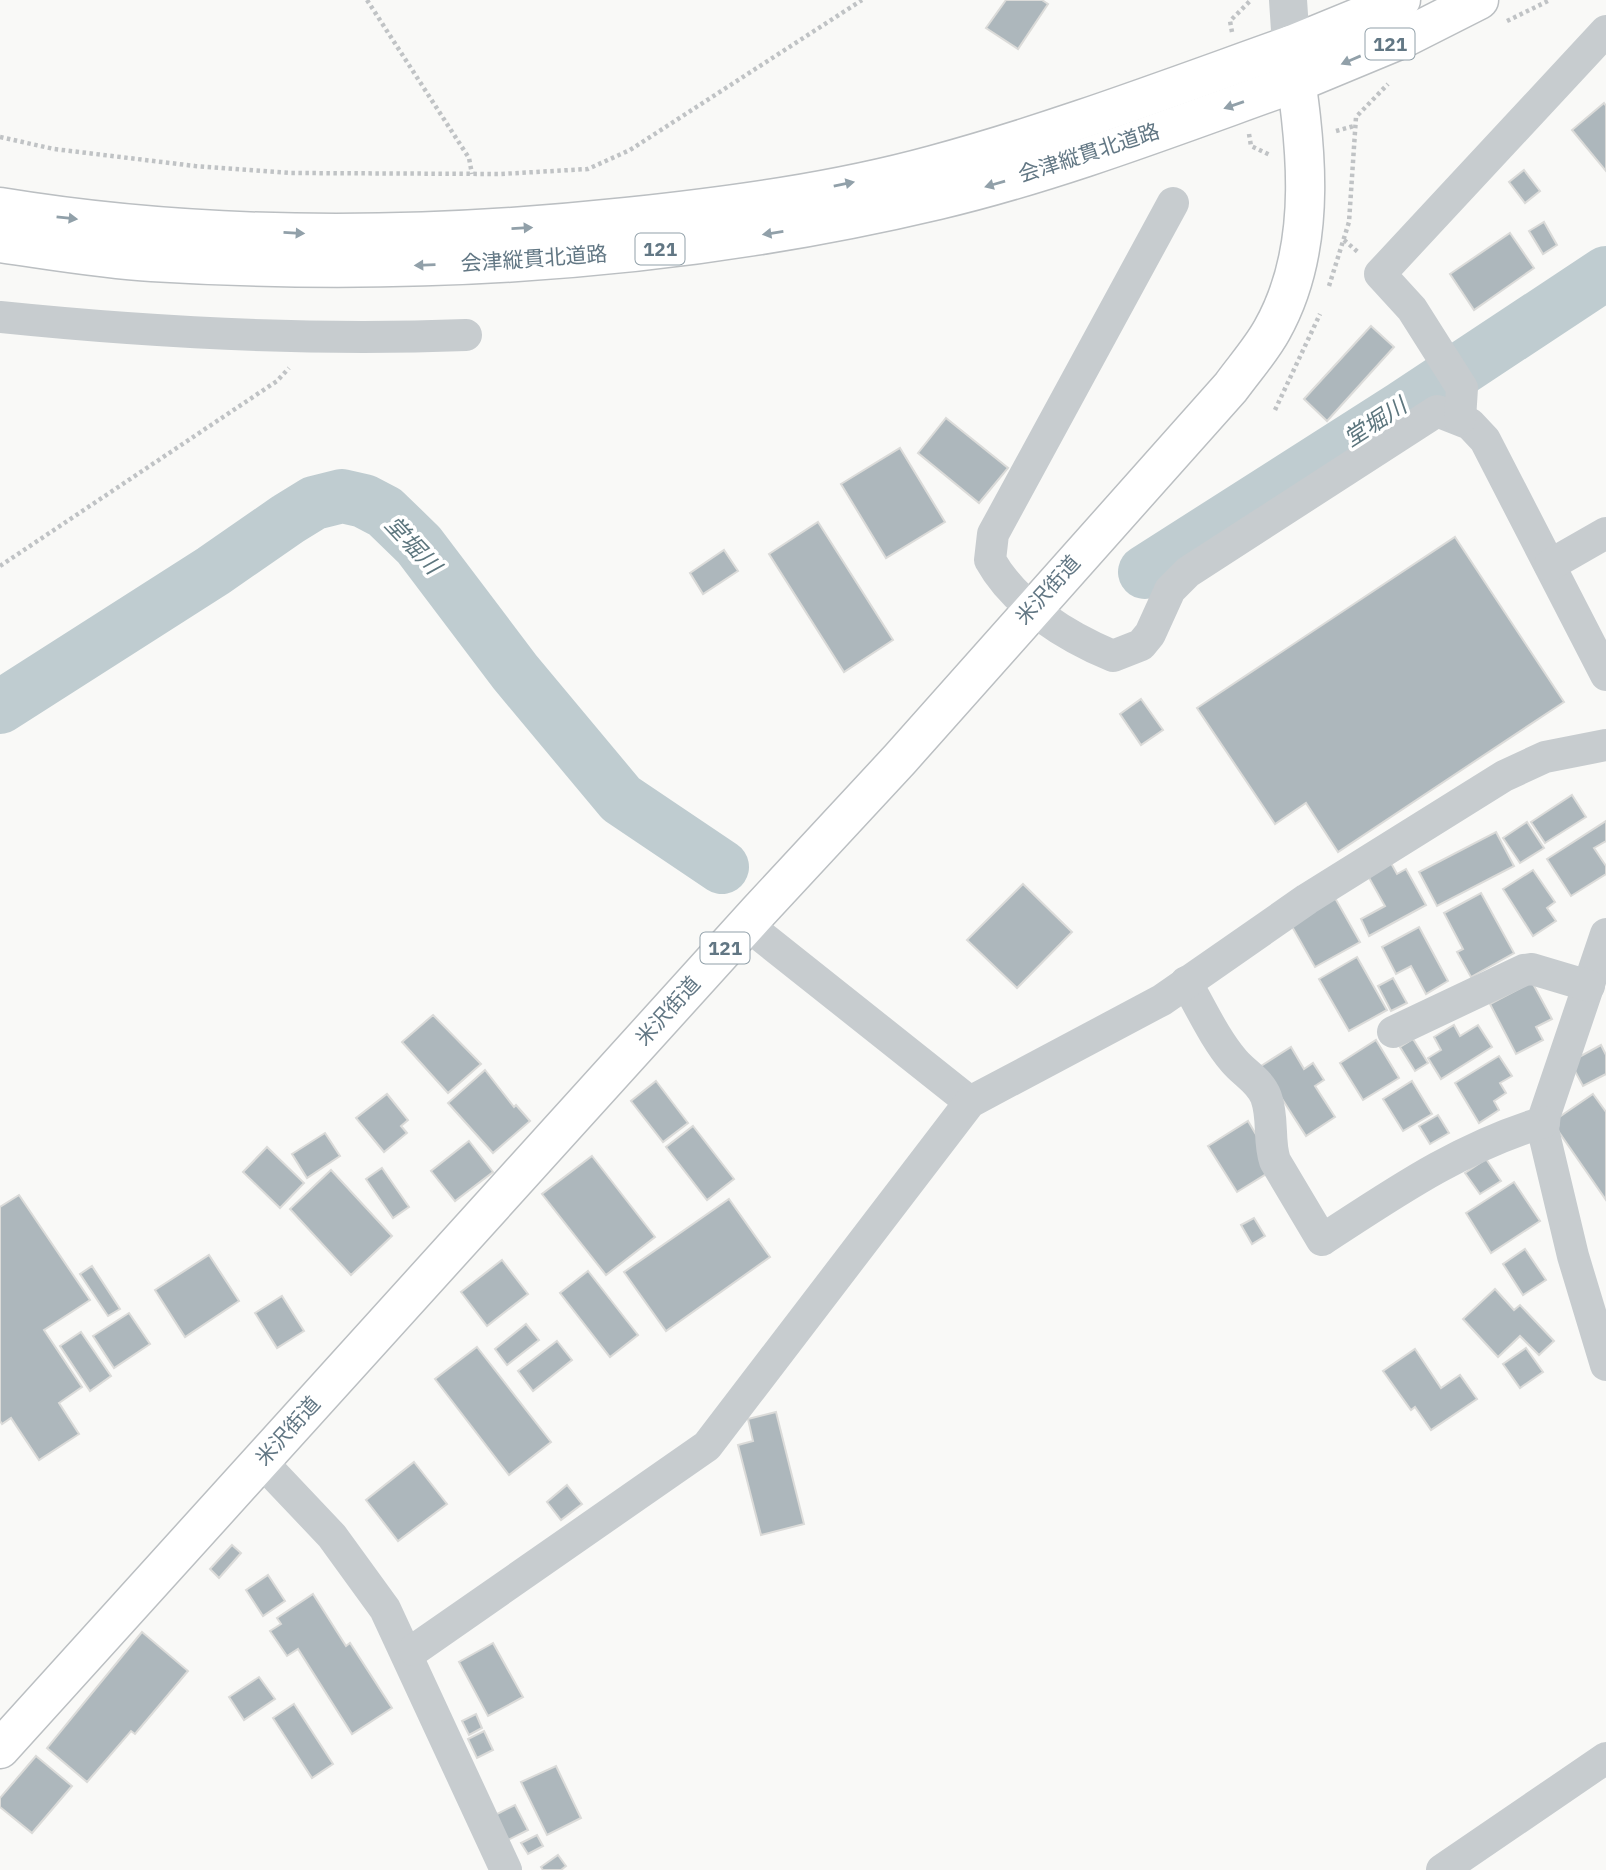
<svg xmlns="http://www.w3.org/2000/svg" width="1606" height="1870" viewBox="0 0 1606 1870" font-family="'IBM Plex Sans','Noto Sans JP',sans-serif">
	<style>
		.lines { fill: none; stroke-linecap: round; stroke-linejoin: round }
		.river { stroke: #bfccd0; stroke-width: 54 }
		.building { fill: #adb7bc; stroke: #dbdbd9; stroke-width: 2 }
		.trunk-casing { stroke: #bbbfc2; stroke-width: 41 }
		.motorway-casing { stroke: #bbbfc2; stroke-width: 41 }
		.path { stroke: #c0c3c5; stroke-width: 4.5; stroke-dasharray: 3.5 3.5; stroke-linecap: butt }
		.minor { stroke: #c7cccf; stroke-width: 32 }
		.tertiary { stroke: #c7cccf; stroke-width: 38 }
		.trunk { stroke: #fff; stroke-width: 38 }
		.motorway { stroke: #fff; stroke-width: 38 }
		.oneway { fill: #91a0a9 }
		.labels { text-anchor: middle; stroke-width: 7; stroke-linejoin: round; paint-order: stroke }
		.shield { fill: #fff; stroke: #91a0a9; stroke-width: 2 }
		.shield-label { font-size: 19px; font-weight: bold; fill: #627784 }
		.street-label { font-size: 21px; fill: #627784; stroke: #fff }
		.water-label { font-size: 23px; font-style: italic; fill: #5d767e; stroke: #fff }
	</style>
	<rect width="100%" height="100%" fill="#f9f9f7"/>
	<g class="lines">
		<!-- river -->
		<g class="river">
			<path d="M 1145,572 L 1402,408 L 1606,273"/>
			<path d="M 0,707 L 213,571 L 288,519 L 314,503 L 342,496 L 364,501 L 385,512 L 419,545 L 515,672 L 621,799 L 722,867"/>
		</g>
	</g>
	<!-- building -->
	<g class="building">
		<path d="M 1006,0 L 1042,0 L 1048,4 L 1018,49 L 986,28 Z"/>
		<path d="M 1604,103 L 1606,106 L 1606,171 L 1572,130 Z"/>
		<path d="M 1524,170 L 1540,191 L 1525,203 L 1509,182 Z"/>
		<path d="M 1544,222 L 1557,245 L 1543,254 L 1529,231 Z"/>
		<path d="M 1510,233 L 1534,268 L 1474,310 L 1450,274 Z"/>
		<path d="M 1371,326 L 1394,347 L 1327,421 L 1304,399 Z"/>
		<path d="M 946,418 L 1008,468 L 979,503 L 918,453 Z"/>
		<path d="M 900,448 L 945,522 L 886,558 L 841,484 Z"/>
		<path d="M 818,522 L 893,640 L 844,672 L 769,554 Z"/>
		<path d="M 1455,537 L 1564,702 L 1338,852 L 1306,803 L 1275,824 L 1197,708 Z"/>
		<path d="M 724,550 L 738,571 L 703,594 L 690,573 Z"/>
		<path d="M 1141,699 L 1163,730 L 1141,745 L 1120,714 Z"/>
		<path d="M 1572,795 L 1586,817 L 1545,843 L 1531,822 Z"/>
		<path d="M 1606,821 L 1606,841 L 1594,848 L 1606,866 L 1606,874 L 1571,896 L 1547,859 Z"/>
		<path d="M 1527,822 L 1544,848 L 1520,863 L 1503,838 Z"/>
		<path d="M 1496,832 L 1514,866 L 1437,906 L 1419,872 Z"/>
		<path d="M 1391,863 L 1397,874 L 1406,869 L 1426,905 L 1369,936 L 1361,919 L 1385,906 L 1368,876 Z"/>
		<path d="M 1533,870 L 1555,902 L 1547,908 L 1556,921 L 1533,936 L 1503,889 Z"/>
		<path d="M 1023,884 L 1072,932 L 1017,988 L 967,940 Z"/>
		<path d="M 1481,893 L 1514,953 L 1471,977 L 1457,952 L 1463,949 L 1444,913 Z"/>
		<path d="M 1335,898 L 1360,942 L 1315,967 L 1290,923 Z"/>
		<path d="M 1419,927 L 1448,981 L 1426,994 L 1411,966 L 1396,974 L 1382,947 Z"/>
		<path d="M 1357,957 L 1387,1010 L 1349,1031 L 1319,979 Z"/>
		<path d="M 1393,978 L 1407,1003 L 1391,1011 L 1378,986 Z"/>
		<path d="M 1532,982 L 1552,1019 L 1536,1027 L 1543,1040 L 1516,1054 L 1490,1004 Z"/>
		<path d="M 433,1015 L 481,1064 L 448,1093 L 402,1042 Z"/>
		<path d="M 1454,1025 L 1460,1036 L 1478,1025 L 1492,1047 L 1441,1079 L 1428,1058 L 1441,1050 L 1434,1037 Z"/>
		<path d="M 1413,1039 L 1428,1063 L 1415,1071 L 1400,1047 Z"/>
		<path d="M 1376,1040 L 1399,1078 L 1363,1100 L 1340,1063 Z"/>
		<path d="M 1601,1045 L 1606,1055 L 1606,1074 L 1583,1086 L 1570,1062 Z"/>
		<path d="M 1291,1047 L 1304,1069 L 1313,1063 L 1324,1080 L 1315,1086 L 1335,1117 L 1306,1136 L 1261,1066 Z"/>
		<path d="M 1499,1056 L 1512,1076 L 1500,1083 L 1506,1093 L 1494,1101 L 1499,1110 L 1479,1123 L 1455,1083 Z"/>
		<path d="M 485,1070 L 514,1107 L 516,1105 L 530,1121 L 493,1153 L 448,1103 Z"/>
		<path d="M 656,1081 L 688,1123 L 663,1142 L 631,1101 Z"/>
		<path d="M 1412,1081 L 1432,1114 L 1403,1131 L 1383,1099 Z"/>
		<path d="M 387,1094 L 408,1120 L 401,1126 L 407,1133 L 384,1152 L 356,1118 Z"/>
		<path d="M 1593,1094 L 1606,1112 L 1606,1200 L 1552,1122 Z"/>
		<path d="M 1438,1115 L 1449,1133 L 1430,1144 L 1419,1126 Z"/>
		<path d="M 1248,1121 L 1276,1168 L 1237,1192 L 1208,1146 Z"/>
		<path d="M 693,1126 L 734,1179 L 707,1200 L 666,1147 Z"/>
		<path d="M 325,1133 L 340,1156 L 307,1178 L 292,1154 Z"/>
		<path d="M 469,1141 L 493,1172 L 455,1201 L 431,1171 Z"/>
		<path d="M 267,1147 L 304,1183 L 280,1208 L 243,1172 Z"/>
		<path d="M 592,1156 L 655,1237 L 606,1275 L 542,1194 Z"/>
		<path d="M 1486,1159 L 1501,1181 L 1480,1194 L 1465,1173 Z"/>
		<path d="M 382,1168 L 409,1207 L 393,1218 L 366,1179 Z"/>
		<path d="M 331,1170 L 392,1236 L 351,1275 L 290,1209 Z"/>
		<path d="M 1514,1182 L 1540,1221 L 1491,1253 L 1466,1213 Z"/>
		<path d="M 19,1195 L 90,1300 L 44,1330 L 82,1387 L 59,1403 L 79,1434 L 39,1460 L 11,1418 L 2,1424 L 0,1421 L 0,1207 Z"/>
		<path d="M 729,1199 L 770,1257 L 666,1331 L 624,1272 Z"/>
		<path d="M 1254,1218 L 1265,1236 L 1252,1244 L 1241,1225 Z"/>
		<path d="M 1525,1249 L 1546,1280 L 1523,1295 L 1503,1264 Z"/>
		<path d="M 209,1255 L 239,1301 L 185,1337 L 155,1290 Z"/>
		<path d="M 502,1260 L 528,1294 L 487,1326 L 461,1292 Z"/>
		<path d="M 92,1266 L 120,1309 L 108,1316 L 80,1274 Z"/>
		<path d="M 588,1271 L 638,1335 L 610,1357 L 560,1293 Z"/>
		<path d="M 1495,1289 L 1514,1310 L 1520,1305 L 1554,1341 L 1539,1355 L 1520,1336 L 1498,1357 L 1463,1319 Z"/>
		<path d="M 282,1296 L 304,1331 L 277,1348 L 255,1313 Z"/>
		<path d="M 129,1313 L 150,1344 L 114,1368 L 93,1336 Z"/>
		<path d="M 526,1324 L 539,1340 L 507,1365 L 495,1349 Z"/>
		<path d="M 81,1332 L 111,1376 L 90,1391 L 60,1346 Z"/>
		<path d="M 557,1341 L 572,1360 L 533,1391 L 518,1371 Z"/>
		<path d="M 477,1347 L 551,1442 L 509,1475 L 435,1379 Z"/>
		<path d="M 1526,1348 L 1543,1372 L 1520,1388 L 1503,1364 Z"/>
		<path d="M 1415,1349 L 1441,1388 L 1460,1375 L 1477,1399 L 1431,1430 L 1415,1407 L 1411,1410 L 1383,1371 Z"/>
		<path d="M 776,1412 L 804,1524 L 761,1535 L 738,1445 L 753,1441 L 748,1419 Z"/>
		<path d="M 414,1462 L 447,1504 L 398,1541 L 366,1500 Z"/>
		<path d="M 567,1485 L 582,1504 L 561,1520 L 547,1502 Z"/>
		<path d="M 232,1545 L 241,1553 L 219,1578 L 210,1569 Z"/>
		<path d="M 268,1575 L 285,1601 L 263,1616 L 246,1590 Z"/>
		<path d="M 313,1594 L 346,1646 L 350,1643 L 392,1708 L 352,1734 L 298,1649 L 287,1656 L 270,1631 L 281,1624 L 277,1618 Z"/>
		<path d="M 142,1632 L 188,1671 L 135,1734 L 131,1731 L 87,1782 L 47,1748 Z"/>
		<path d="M 493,1643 L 523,1697 L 488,1716 L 459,1662 Z"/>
		<path d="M 259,1677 L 275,1699 L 244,1720 L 229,1697 Z"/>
		<path d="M 294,1704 L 333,1764 L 312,1778 L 273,1718 Z"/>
		<path d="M 476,1714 L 482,1728 L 469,1735 L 462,1721 Z"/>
		<path d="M 484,1731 L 493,1750 L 477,1758 L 468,1739 Z"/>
		<path d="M 36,1756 L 72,1786 L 32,1833 L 0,1807 L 0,1798 Z"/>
		<path d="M 556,1766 L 581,1818 L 547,1835 L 521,1782 Z"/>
		<path d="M 515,1805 L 528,1830 L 508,1840 L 495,1815 Z"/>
		<path d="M 537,1835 L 543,1846 L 528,1854 L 521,1843 Z"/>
		<path d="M 558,1855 L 566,1866 L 561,1870 L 543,1870 L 541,1867 Z"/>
	</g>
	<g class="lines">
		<!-- trunk casing -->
		<g class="trunk-casing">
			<g id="trunk">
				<path d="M 1298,82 L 1404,38 L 1479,0"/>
				<path d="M 0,1749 L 758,912 L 900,759 L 1231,387 C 1244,369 1261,350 1272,330 C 1321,243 1305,138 1291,45 L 1401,0"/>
			</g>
		</g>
		<!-- motorway casing -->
		<g class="motorway-casing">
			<g id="motorway">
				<path d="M 0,207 C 207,241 419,239 627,217 C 730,206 834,192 933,165 C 1055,132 1173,87 1291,45"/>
				<path d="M 0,243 C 50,250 101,259 152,262 C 415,278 681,261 938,200 C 1060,171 1180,124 1298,82"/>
			</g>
		</g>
		<!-- path -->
		<g class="path">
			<path d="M 367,0 L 469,158 L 472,174"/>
			<path d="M 1507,21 L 1550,0"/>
			<path d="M 1232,32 L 1230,21 L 1251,0"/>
			<path d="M 1336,131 L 1354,126"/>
			<path d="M 1249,134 L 1251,146 L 1270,155"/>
			<path d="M 0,137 L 54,149 L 195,166 L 290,173 L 501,174 L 588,169 L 630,150 L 862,0"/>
			<path d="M 1344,240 L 1359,253"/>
			<path d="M 1329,286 L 1349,222 L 1356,117 L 1388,84"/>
			<path d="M 1275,410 L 1320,314"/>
			<path d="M 0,566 L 277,381 L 289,368"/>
		</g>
		<!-- minor -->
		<g class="minor">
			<path d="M 1173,203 L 993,534 L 990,560 C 1015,605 1067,637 1113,656 L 1141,645 L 1150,634 L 1170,590 L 1188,572 L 1437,411 L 1470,424 L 1485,440 L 1606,675"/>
			<path d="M 0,317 C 156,333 310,341 466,335"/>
			<path d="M 1460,419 L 1462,388 L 1412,309 L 1380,274 L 1606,31"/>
			<path d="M 1550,565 L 1606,533"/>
			<path d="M 746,924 L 970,1102"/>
			<path d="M 1606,934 L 1545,1114 L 1543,1130 L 1573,1256 L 1606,1365"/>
			<path d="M 1186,982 C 1201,1008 1215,1039 1234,1061 C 1245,1074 1260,1081 1266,1097 C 1274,1119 1268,1140 1275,1161 L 1322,1240 C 1394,1193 1460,1147 1544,1122"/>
			<path d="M 1393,1032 L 1524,970 L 1532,969 L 1589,986"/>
			<path d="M 261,1461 L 332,1536 L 385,1609 L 506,1870"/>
			<path d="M 414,1650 L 707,1446 L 970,1102 L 1162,1000 L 1307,899 L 1504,776 L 1545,757 L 1606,745"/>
			<path d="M 1442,1870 L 1606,1758"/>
		</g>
		<!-- tertiary -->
		<path class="tertiary" d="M 1288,0 L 1291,45"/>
		<!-- trunk -->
		<use href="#trunk" class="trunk"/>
		<!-- motorway -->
		<use href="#motorway" class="motorway"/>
	</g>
	<!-- one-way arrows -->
	<defs><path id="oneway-solid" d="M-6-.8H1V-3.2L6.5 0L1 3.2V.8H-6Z" transform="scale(1.75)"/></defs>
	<g class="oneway">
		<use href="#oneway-solid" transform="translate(1351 60) rotate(157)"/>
		<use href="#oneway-solid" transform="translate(1234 105) rotate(161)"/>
		<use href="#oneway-solid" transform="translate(844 184) rotate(-12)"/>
		<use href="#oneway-solid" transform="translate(995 184) rotate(164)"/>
		<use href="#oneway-solid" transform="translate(67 218) rotate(6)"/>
		<use href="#oneway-solid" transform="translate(522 228) rotate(-3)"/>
		<use href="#oneway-solid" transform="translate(294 233) rotate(3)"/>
		<use href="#oneway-solid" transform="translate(773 233) rotate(171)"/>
		<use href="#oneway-solid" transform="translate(425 265) rotate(178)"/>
	</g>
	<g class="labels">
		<!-- shield labels -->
		<g class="shield">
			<rect x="1365.5" y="28.5" width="49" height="31" rx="5"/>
			<rect x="635.5" y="233.5" width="49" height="31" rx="5"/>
			<rect x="700.5" y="932.5" width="49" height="31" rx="5"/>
		</g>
		<g class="shield-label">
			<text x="1390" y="51">121</text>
			<text x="660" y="256">121</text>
			<text x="725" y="955">121</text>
		</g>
		<!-- street labels -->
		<g class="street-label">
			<text transform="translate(1089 153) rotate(-18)" y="7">会津縦貫北道路</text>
			<text transform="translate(534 259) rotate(-4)" y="7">会津縦貫北道路</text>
			<text transform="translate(1048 590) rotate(-48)" y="7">米沢街道</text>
			<text transform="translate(668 1011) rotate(-48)" y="7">米沢街道</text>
			<text transform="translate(288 1431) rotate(-48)" y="7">米沢街道</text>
		</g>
		<!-- water labels -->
		<g class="water-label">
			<text transform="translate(1375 422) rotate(-33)" y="8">堂堀川</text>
			<text transform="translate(413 545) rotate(47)" y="8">堂堀川</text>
		</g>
	</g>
</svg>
